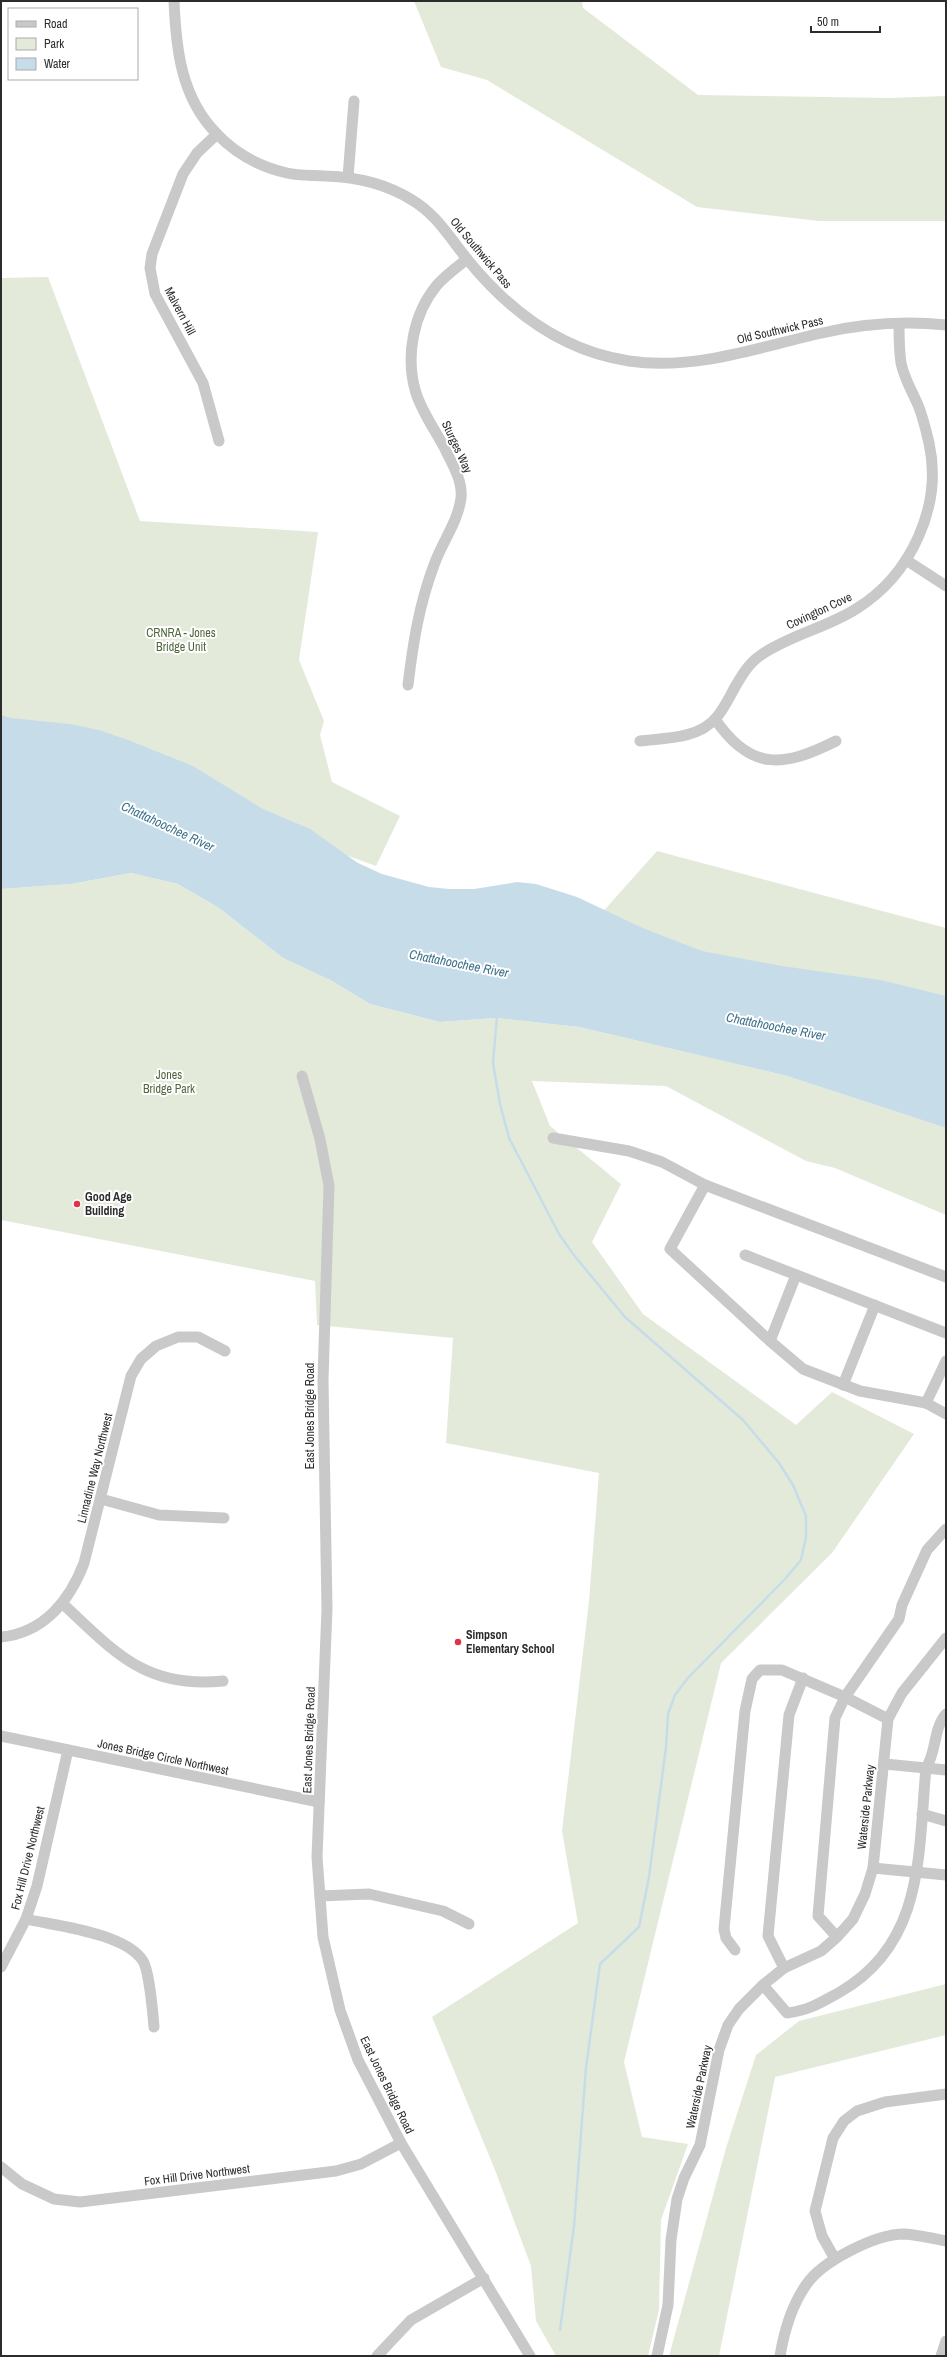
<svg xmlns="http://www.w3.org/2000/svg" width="947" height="2357" viewBox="0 0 947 2357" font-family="'Archivo Narrow',sans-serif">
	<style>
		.green { fill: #e3eada }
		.water { fill: #c6dde9 }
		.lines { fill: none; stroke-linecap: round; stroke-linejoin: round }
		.stream { stroke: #c6dde9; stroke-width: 2.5 }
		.minor { stroke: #c9c9c9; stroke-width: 11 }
		.poi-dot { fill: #df3347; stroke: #fff; stroke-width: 1.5 }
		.labels { text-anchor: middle; stroke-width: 4; stroke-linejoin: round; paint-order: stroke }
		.street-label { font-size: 12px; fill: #2c2c2c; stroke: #fff }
		.park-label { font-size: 12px; fill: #51663c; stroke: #fff }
		.poi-label { font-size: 12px; font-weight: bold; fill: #2c2c2c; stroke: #fff; text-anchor: start }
		.water-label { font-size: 13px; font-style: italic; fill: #3e718b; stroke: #fff }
	</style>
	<rect width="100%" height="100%" fill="#fff"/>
	<!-- green -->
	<g class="green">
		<path d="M 414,1 L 582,1 L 583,8 L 698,95 L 890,98 L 946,96 L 946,221 L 819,221 L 697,207 L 487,80 L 441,67 Z"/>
		<path d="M 48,277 L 140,521 L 318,532 L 299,660 L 324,721 L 320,735 L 332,782 L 400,816 L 376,866 L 1,729 L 1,278 Z"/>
		<path d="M 657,851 L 946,928 L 946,1007 L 575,943 Z"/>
		<path d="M 131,873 L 178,884 L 219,908 L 283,958 L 332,981 L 370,1004 L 440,1022 L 496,1018 L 579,1027 L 787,1076 L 946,1128 L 946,1215 L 835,1168 L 806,1161 L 666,1086 L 532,1081 L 550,1126 L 621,1184 L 592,1242 L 643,1314 L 796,1425 L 832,1392 L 914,1434 L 832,1553 L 721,1663 L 624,2062 L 642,2137 L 688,2144 L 661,2220 L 659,2310 L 648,2356 L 556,2356 L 536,2321 L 531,2266 L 495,2170 L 432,2017 L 578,1923 L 562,1831 L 589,1601 L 599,1473 L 446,1443 L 453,1338 L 317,1325 L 315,1281 L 1,1220 L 1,889 L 71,884 Z"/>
		<path d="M 946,1984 L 946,2035 L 775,2077 L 719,2356 L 669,2356 L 726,2148 L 756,2055 L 799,2021 Z"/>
	</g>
	<!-- water -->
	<path class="water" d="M 1,715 L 11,718 L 70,724 L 99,730 L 128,740 L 193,766 L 263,809 L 310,829 L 358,863 L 382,874 L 429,887 L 449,889 L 474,889 L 517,882 L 536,884 L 577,897 L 645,929 L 702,951 L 782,966 L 881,980 L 946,996 L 946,1128 L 787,1076 L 579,1027 L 496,1018 L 440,1022 L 370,1004 L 332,981 L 283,958 L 219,908 L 178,884 L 131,873 L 71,884 L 1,889 Z"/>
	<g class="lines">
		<!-- stream -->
		<path class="stream" d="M 497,1016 L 493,1063 L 500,1104 L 509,1138 L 559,1234 L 573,1254 L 625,1317 L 743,1420 L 779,1463 L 793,1485 L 806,1516 L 806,1537 L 801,1560 L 785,1579 L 687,1679 L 675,1695 L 668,1714 L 666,1747 L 649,1877 L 639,1927 L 600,1964 L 586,2068 L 574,2226 L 560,2330"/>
		<!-- minor -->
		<g class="minor">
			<path d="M 174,1 C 176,49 181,98 217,134 C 236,154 261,167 287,173 C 299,176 313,175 326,176 C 357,177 385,183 412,200 C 436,214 450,238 467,259 C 509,311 561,351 629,361 C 695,371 758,347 822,333 C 861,324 906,321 946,325"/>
			<path d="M 217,134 L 197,153 L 183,174 L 152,254 L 150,268 L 155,294 L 203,383 L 219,441"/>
			<path d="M 348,177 L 354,101"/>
			<path d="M 906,560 L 946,586"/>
			<path d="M 408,685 C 413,643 419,605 434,565 C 442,542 458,522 461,498 C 463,480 451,462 444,447 C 435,430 422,412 416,393 C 405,357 413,314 437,285 C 446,275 457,267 467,259"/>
			<path d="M 715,719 C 751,772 784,767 836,741"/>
			<path d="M 640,741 C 665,738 698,739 716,718 C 724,709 729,698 735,687 C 742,675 749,663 761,655 C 790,635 826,628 856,609 C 911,575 943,506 929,443 C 926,430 923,417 918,405 C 912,391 904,378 901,363 C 899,350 899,337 899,324"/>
			<path d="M 302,1076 L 320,1139 L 329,1186 L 323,1380 L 327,1609 L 317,1857 L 323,1937 L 340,2010 L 358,2060 L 401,2143 L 530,2356"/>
			<path d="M 553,1138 L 629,1151 L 662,1162 L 705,1185 L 946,1277"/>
			<path d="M 705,1185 L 670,1249 L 770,1341 L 803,1369 L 860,1391 L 926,1403 L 946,1414"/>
			<path d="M 745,1255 L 946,1333"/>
			<path d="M 770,1341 L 796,1275"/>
			<path d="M 843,1385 L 875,1305"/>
			<path d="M 926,1403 L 946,1361"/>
			<path d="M 101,1499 L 159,1515 L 224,1518"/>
			<path d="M 63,1604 C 115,1652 145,1689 223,1681"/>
			<path d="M 1,1637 C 44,1633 70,1600 84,1563 L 131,1376 L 141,1359 L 156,1346 L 178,1337 L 198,1337 L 225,1351"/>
			<path d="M 1,1736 L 319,1802"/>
			<path d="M 885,1764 L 946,1770"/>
			<path d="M 922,1814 L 946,1821"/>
			<path d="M 873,1868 L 946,1875"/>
			<path d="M 320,1896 L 369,1894 L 443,1911 L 469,1924"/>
			<path d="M 26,1919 C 57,1926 125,1933 143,1961 C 149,1971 153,2014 154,2027"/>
			<path d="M 837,1937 L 818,1916 L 835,1718 L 845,1697 L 899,1619 L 902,1605 L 927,1550 L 946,1529"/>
			<path d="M 735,1950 L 726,1938 L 724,1929 L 745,1711 L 752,1679 L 760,1670 L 782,1670 L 845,1697 L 888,1719"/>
			<path d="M 1,1967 L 26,1919 L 37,1886 L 68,1750"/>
			<path d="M 784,1968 L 768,1936 L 789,1715 L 803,1678"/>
			<path d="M 763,1985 L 787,2013 C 810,2010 820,2003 840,1992 C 925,1943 918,1853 926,1768 C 937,1751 933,1729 946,1714"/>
			<path d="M 1,2167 L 22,2184 L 54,2199 L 80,2202 L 336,2171 L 361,2164 L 401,2143"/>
			<path d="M 835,2259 L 822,2236 L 815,2211 L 833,2138 L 844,2121 L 857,2111 L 885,2102 L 946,2094"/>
			<path d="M 377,2356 L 411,2320 L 484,2278"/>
			<path d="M 657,2356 L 668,2305 L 671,2240 L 677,2199 L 684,2178 L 700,2145 L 719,2050 L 728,2025 L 739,2009 L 763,1985 L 784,1968 L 821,1951 L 837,1937 L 853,1919 L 865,1894 L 873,1868 L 888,1719 L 902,1693 L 946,1638"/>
			<path d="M 780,2356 C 784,2332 792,2305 806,2285 C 822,2261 876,2234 904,2234 C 918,2235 932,2238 946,2241"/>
			<path d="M 941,2356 L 946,2341"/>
		</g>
	</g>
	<!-- markers -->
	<g class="poi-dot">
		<circle cx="77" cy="1204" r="4"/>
		<circle cx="458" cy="1642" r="4"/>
	</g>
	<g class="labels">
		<!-- street labels -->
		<g class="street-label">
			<text transform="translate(481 253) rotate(50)" y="4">Old Southwick Pass</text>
			<text transform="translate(180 311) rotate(62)" y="4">Malvern Hill</text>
			<text transform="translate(780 330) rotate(-13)" y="4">Old Southwick Pass</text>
			<text transform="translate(457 447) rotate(65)" y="4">Sturges Way</text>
			<text transform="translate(819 611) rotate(-25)" y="4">Covington Cove</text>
			<text transform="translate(310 1416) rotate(-90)" y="4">East Jones Bridge Road</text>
			<text transform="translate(95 1468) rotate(-76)" y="4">Linnadine Way Northwest</text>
			<text transform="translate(309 1740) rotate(-88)" y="4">East Jones Bridge Road</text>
			<text transform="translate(163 1757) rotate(12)" y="4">Jones Bridge Circle Northwest</text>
			<text transform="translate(866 1807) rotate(-84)" y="4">Waterside Parkway</text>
			<text transform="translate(28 1858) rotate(-76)" y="4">Fox Hill Drive Northwest</text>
			<text transform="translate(387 2085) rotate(64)" y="4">East Jones Bridge Road</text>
			<text transform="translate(699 2087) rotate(-78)" y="4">Waterside Parkway</text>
			<text transform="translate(197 2175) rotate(-7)" y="4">Fox Hill Drive Northwest</text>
		</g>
		<!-- park labels -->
		<g class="park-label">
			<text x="181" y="637">CRNRA - Jones<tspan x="181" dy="14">Bridge Unit</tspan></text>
			<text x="169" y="1079">Jones<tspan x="169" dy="14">Bridge Park</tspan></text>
		</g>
		<!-- poi labels -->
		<g class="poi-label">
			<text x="85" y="1201">Good Age<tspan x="85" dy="14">Building</tspan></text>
			<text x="466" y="1639">Simpson<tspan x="466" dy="14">Elementary School</tspan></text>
		</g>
		<!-- water labels -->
		<g class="water-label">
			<text transform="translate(168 826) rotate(25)" y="5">Chattahoochee River</text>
			<text transform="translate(459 963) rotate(11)" y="5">Chattahoochee River</text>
			<text transform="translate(776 1026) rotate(11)" y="5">Chattahoochee River</text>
		</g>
	</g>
	<!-- border -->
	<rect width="947" height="2357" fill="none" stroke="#2c2c2c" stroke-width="4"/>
	<!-- legend -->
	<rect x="8" y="8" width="130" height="72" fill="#ffffff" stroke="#ababab"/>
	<rect x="16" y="21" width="20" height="6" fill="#c9c9c9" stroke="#ababab"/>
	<text x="44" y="28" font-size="12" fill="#2c2c2c">Road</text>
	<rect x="16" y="38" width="20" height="12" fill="#e3eada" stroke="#ababab"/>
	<text x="44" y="48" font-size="12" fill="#2c2c2c">Park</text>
	<rect x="16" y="58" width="20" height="12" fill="#c6dde9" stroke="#ababab"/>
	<text x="44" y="68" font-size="12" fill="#2c2c2c">Water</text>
	<!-- scale -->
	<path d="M811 26v6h69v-6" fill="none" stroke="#2c2c2c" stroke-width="2"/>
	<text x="817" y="26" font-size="12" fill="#2c2c2c" stroke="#ffffff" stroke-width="3" paint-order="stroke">50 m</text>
</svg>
